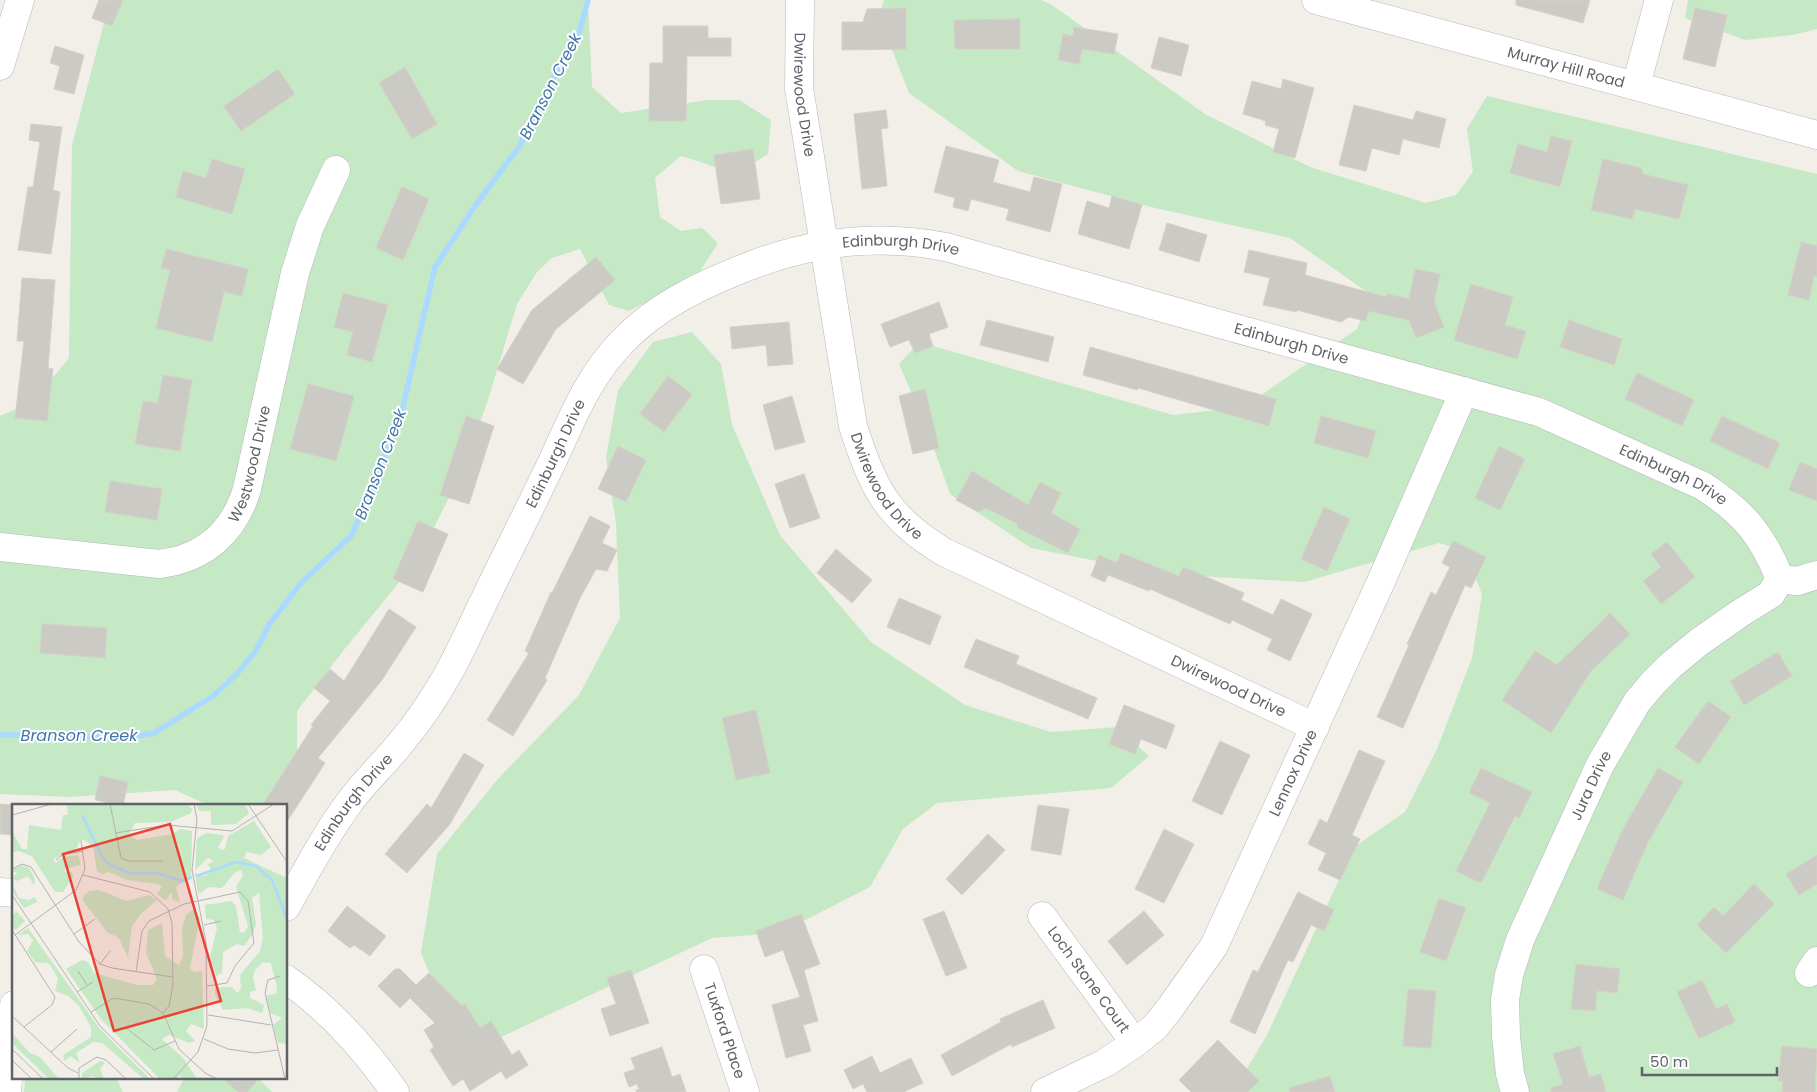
<svg xmlns="http://www.w3.org/2000/svg" width="1817" height="1092" viewBox="0 0 1817 1092" font-family="Poppins,sans-serif">
	<style>
		.green { fill: #c5e8c5 }
		.lines { fill: none; stroke-linecap: round; stroke-linejoin: round }
		.stream { stroke: #aadaff; stroke-width: 5.5 }
		.building { fill: #cccac5; stroke: #d6d1c6 }
		.minor-casing { stroke: #b5b8bc; stroke-width: 29 }
		.minor { stroke: #fff; stroke-width: 28 }
		.labels { text-anchor: middle; stroke-width: 4; stroke-linejoin: round; paint-order: stroke }
		.street-label { font-size: 15px; fill: #5f6368; stroke: #fff }
		.water-label { font-size: 16px; font-style: italic; fill: #4174aa; stroke: #fff }
		.inset-river { fill: none; stroke: #aadaff; stroke-width: 2.5 }
		.inset-road { fill: none; stroke: #b3b3b1; stroke-width: 1 }
		.view { fill: #ea4335; fill-opacity: 0.15; stroke: #ea4335; stroke-width: 2.5 }
		.inset-edge { fill: none; stroke: #5f6368; stroke-width: 2.5 }
	</style>
	<rect width="100%" height="100%" fill="#f1efe8"/>
	<!-- green -->
	<g class="green">
		<path d="M 110,0 L 588,0 L 592,87 L 621,113 L 708,100 L 739,100 L 771,120 L 768,154 L 735,175 L 701,162 L 681,156 L 655,178 L 660,217 L 681,231 L 702,228 L 718,243 L 697,276 L 629,311 L 609,305 L 580,249 L 552,258 L 537,272 L 517,304 L 487,403 L 463,469 L 419,558 L 343,651 L 297,711 L 297,781 L 267,806 L 210,806 L 175,790 L 70,797 L 0,794 L 0,416 L 33,402 L 69,358 L 72,145 Z"/>
		<path d="M 884,0 L 1041,0 L 1052,5 L 1205,114 L 1310,167 L 1426,203 L 1456,195 L 1473,172 L 1467,129 L 1487,96 L 1817,174 L 1817,1092 L 1233,1092 L 1267,1035 L 1354,847 L 1405,812 L 1437,749 L 1472,658 L 1482,594 L 1464,550 L 1439,543 L 1304,582 L 1163,574 L 1031,548 L 950,494 L 926,426 L 899,364 L 919,342 L 1173,415 L 1244,407 L 1357,329 L 1370,294 L 1290,238 L 1151,207 L 1018,171 L 909,93 L 879,16 Z"/>
		<path d="M 1688,0 L 1817,0 L 1817,29 L 1793,35 L 1745,40 L 1685,18 Z"/>
		<path d="M 692,332 L 721,364 L 732,425 L 780,535 L 871,642 L 965,705 L 1051,732 L 1117,727 L 1149,756 L 1111,788 L 937,803 L 903,829 L 870,887 L 780,933 L 712,938 L 499,1038 L 448,1018 L 421,953 L 437,854 L 497,780 L 579,695 L 620,618 L 616,524 L 606,458 L 618,390 L 653,342 Z"/>
		<path d="M 25,1078 L 119,1078 L 118,1082 L 123,1092 L 24,1092 Z"/>
		<path d="M 184,1078 L 258,1078 L 272,1092 L 177,1092 Z"/>
	</g>
	<g class="lines">
		<!-- stream -->
		<path class="stream" d="M 0,735 L 40,735 L 125,738 L 154,733 L 213,696 L 236,675 L 255,652 L 269,625 L 300,584 L 352,535 L 401,415 L 435,267 L 475,206 L 519,147 L 544,95 L 579,33 L 588,0"/>
	</g>
	<!-- building -->
	<g class="building">
		<path d="M 99,0 L 123,0 L 112,26 L 92,18 Z"/>
		<path d="M 1516,0 L 1590,0 L 1583,23 L 1516,5 Z"/>
		<path d="M 906,8 L 906,49 L 842,50 L 842,22 L 863,22 L 867,9 Z"/>
		<path d="M 1695,8 L 1727,15 L 1715,67 L 1683,59 Z"/>
		<path d="M 1020,19 L 1020,49 L 955,49 L 954,20 Z"/>
		<path d="M 663,26 L 708,26 L 708,38 L 731,38 L 731,56 L 687,56 L 686,121 L 649,121 L 650,63 L 663,63 Z"/>
		<path d="M 1074,27 L 1118,34 L 1114,54 L 1082,49 L 1079,64 L 1058,60 L 1063,34 L 1073,36 Z"/>
		<path d="M 1159,37 L 1189,45 L 1181,76 L 1151,68 Z"/>
		<path d="M 55,46 L 84,55 L 74,94 L 54,89 L 60,66 L 50,63 Z"/>
		<path d="M 405,67 L 437,124 L 412,139 L 379,83 Z"/>
		<path d="M 278,69 L 295,94 L 241,131 L 224,106 Z"/>
		<path d="M 1283,79 L 1314,88 L 1295,158 L 1273,152 L 1279,129 L 1265,125 L 1266,121 L 1243,114 L 1252,81 L 1281,89 Z"/>
		<path d="M 1354,105 L 1413,120 L 1416,111 L 1446,119 L 1439,148 L 1403,139 L 1399,155 L 1372,148 L 1366,171 L 1339,165 Z"/>
		<path d="M 886,110 L 888,128 L 881,129 L 887,186 L 862,189 L 854,114 Z"/>
		<path d="M 31,124 L 62,127 L 53,190 L 60,192 L 51,254 L 18,250 L 28,187 L 33,187 L 40,142 L 29,140 Z"/>
		<path d="M 1551,136 L 1572,141 L 1560,187 L 1510,173 L 1518,144 L 1547,152 Z"/>
		<path d="M 946,146 L 999,160 L 993,182 L 1030,192 L 1034,177 L 1062,184 L 1050,232 L 1006,220 L 1009,209 L 971,199 L 968,211 L 953,207 L 955,198 L 934,192 Z"/>
		<path d="M 753,149 L 760,199 L 721,204 L 714,155 Z"/>
		<path d="M 212,159 L 245,169 L 232,214 L 176,197 L 183,171 L 206,178 Z"/>
		<path d="M 1603,159 L 1641,168 L 1643,174 L 1688,185 L 1679,219 L 1635,209 L 1632,219 L 1591,210 Z"/>
		<path d="M 402,187 L 429,199 L 403,260 L 376,248 Z"/>
		<path d="M 1112,196 L 1142,205 L 1129,249 L 1078,234 L 1087,201 L 1109,208 Z"/>
		<path d="M 1167,223 L 1207,235 L 1199,262 L 1159,250 Z"/>
		<path d="M 1801,242 L 1817,246 L 1817,277 L 1814,276 L 1809,300 L 1788,295 Z"/>
		<path d="M 166,249 L 248,269 L 242,296 L 224,292 L 212,342 L 156,328 L 170,270 L 161,268 Z"/>
		<path d="M 1249,250 L 1307,263 L 1305,275 L 1386,297 L 1387,294 L 1409,299 L 1415,269 L 1440,274 L 1434,302 L 1444,327 L 1416,338 L 1409,320 L 1368,311 L 1366,321 L 1349,317 L 1341,322 L 1297,310 L 1296,312 L 1263,305 L 1270,278 L 1244,272 Z"/>
		<path d="M 596,257 L 615,280 L 556,329 L 523,384 L 497,369 L 532,310 Z"/>
		<path d="M 22,278 L 55,280 L 48,368 L 53,369 L 47,421 L 15,418 L 24,341 L 17,341 Z"/>
		<path d="M 1471,284 L 1513,297 L 1505,325 L 1526,331 L 1517,359 L 1454,340 Z"/>
		<path d="M 343,293 L 388,305 L 372,362 L 347,355 L 353,332 L 334,327 Z"/>
		<path d="M 939,302 L 948,327 L 929,334 L 933,346 L 915,353 L 909,340 L 890,347 L 881,324 Z"/>
		<path d="M 987,320 L 1054,337 L 1048,362 L 980,345 Z"/>
		<path d="M 1569,320 L 1622,339 L 1614,365 L 1560,347 Z"/>
		<path d="M 789,322 L 793,364 L 768,366 L 766,345 L 732,349 L 730,327 Z"/>
		<path d="M 1090,347 L 1276,399 L 1269,426 L 1138,388 L 1137,390 L 1083,375 Z"/>
		<path d="M 1637,373 L 1694,400 L 1682,426 L 1625,399 Z"/>
		<path d="M 163,375 L 192,380 L 180,451 L 135,444 L 143,401 L 158,403 Z"/>
		<path d="M 668,376 L 692,394 L 664,432 L 640,414 Z"/>
		<path d="M 308,384 L 354,396 L 336,461 L 290,449 Z"/>
		<path d="M 925,389 L 939,448 L 913,454 L 899,396 Z"/>
		<path d="M 792,396 L 805,442 L 775,450 L 763,405 Z"/>
		<path d="M 466,416 L 494,426 L 469,504 L 440,495 Z"/>
		<path d="M 1321,416 L 1376,431 L 1368,458 L 1314,443 Z"/>
		<path d="M 1722,416 L 1780,443 L 1768,469 L 1710,441 Z"/>
		<path d="M 618,446 L 646,460 L 626,502 L 598,489 Z"/>
		<path d="M 1499,446 L 1525,459 L 1500,510 L 1475,498 Z"/>
		<path d="M 1800,462 L 1817,469 L 1817,501 L 1789,490 Z"/>
		<path d="M 972,471 L 1028,505 L 1040,482 L 1061,493 L 1051,513 L 1080,529 L 1068,553 L 1017,527 L 1018,524 L 986,508 L 978,512 L 956,500 Z"/>
		<path d="M 804,474 L 820,518 L 790,528 L 775,484 Z"/>
		<path d="M 110,481 L 162,489 L 157,520 L 105,512 Z"/>
		<path d="M 1324,507 L 1350,519 L 1327,571 L 1301,559 Z"/>
		<path d="M 590,516 L 610,526 L 602,543 L 617,550 L 607,571 L 596,569 L 580,598 L 545,678 L 547,680 L 513,736 L 487,720 L 529,653 L 525,651 L 551,592 L 552,593 Z"/>
		<path d="M 418,521 L 448,534 L 423,592 L 393,579 Z"/>
		<path d="M 1453,541 L 1486,557 L 1471,588 L 1465,585 L 1403,728 L 1377,717 L 1409,645 L 1407,644 L 1431,592 L 1436,595 L 1450,567 L 1442,563 Z"/>
		<path d="M 1667,542 L 1695,577 L 1661,604 L 1643,581 L 1661,567 L 1651,554 Z"/>
		<path d="M 836,549 L 872,580 L 852,603 L 817,573 Z"/>
		<path d="M 1121,553 L 1179,576 L 1183,567 L 1244,593 L 1241,600 L 1273,615 L 1281,599 L 1312,614 L 1290,661 L 1267,650 L 1272,639 L 1232,620 L 1230,624 L 1150,589 L 1149,591 L 1108,575 L 1105,582 L 1091,576 L 1099,555 L 1117,563 Z"/>
		<path d="M 899,598 L 941,616 L 930,645 L 887,627 Z"/>
		<path d="M 389,609 L 416,627 L 382,680 L 318,758 L 325,763 L 286,823 L 286,806 L 262,806 L 313,726 L 311,725 L 330,701 L 314,688 L 330,669 L 344,681 Z"/>
		<path d="M 1610,613 L 1630,634 L 1591,671 L 1551,733 L 1502,700 L 1535,651 L 1557,665 Z"/>
		<path d="M 42,624 L 107,628 L 105,658 L 40,653 Z"/>
		<path d="M 976,639 L 1019,656 L 1016,664 L 1097,698 L 1088,719 L 964,667 Z"/>
		<path d="M 1778,652 L 1792,676 L 1744,705 L 1730,681 Z"/>
		<path d="M 1708,701 L 1731,717 L 1699,764 L 1675,747 Z"/>
		<path d="M 1124,705 L 1175,725 L 1166,749 L 1141,739 L 1135,754 L 1109,744 Z"/>
		<path d="M 756,710 L 770,773 L 736,780 L 722,718 Z"/>
		<path d="M 1220,741 L 1250,755 L 1222,815 L 1192,801 Z"/>
		<path d="M 1359,750 L 1385,761 L 1352,835 L 1360,839 L 1340,880 L 1318,870 L 1326,853 L 1308,844 L 1320,819 L 1327,823 Z"/>
		<path d="M 464,753 L 484,765 L 450,824 L 407,873 L 385,854 L 427,804 L 431,808 Z"/>
		<path d="M 1481,768 L 1532,792 L 1519,818 L 1515,816 L 1481,883 L 1456,871 L 1490,803 L 1469,793 Z"/>
		<path d="M 1658,768 L 1683,782 L 1648,842 L 1623,900 L 1597,889 L 1622,831 Z"/>
		<path d="M 100,776 L 128,782 L 123,806 L 95,800 Z"/>
		<path d="M 0,804 L 14,805 L 14,835 L 0,834 Z"/>
		<path d="M 1038,805 L 1069,809 L 1061,855 L 1031,850 Z"/>
		<path d="M 1164,829 L 1194,844 L 1164,903 L 1135,889 Z"/>
		<path d="M 988,834 L 1005,850 L 962,895 L 946,879 Z"/>
		<path d="M 1817,855 L 1817,884 L 1799,895 L 1786,874 Z"/>
		<path d="M 1754,884 L 1774,904 L 1726,953 L 1697,925 L 1714,907 L 1723,916 Z"/>
		<path d="M 1298,892 L 1334,910 L 1324,931 L 1311,925 L 1293,962 L 1288,960 L 1255,1034 L 1230,1022 L 1253,970 L 1258,972 Z"/>
		<path d="M 1439,898 L 1466,908 L 1446,961 L 1420,952 Z"/>
		<path d="M 347,906 L 386,936 L 370,956 L 354,945 L 350,948 L 328,931 Z"/>
		<path d="M 944,911 L 967,968 L 946,976 L 923,919 Z"/>
		<path d="M 1144,911 L 1164,935 L 1127,965 L 1108,941 Z"/>
		<path d="M 801,914 L 820,964 L 804,970 L 818,1021 L 803,1025 L 811,1051 L 786,1058 L 772,1005 L 800,997 L 783,950 L 765,957 L 756,931 Z"/>
		<path d="M 1576,964 L 1620,969 L 1617,993 L 1597,991 L 1595,1011 L 1571,1009 Z"/>
		<path d="M 395,969 L 400,969 L 416,985 L 429,973 L 462,1006 L 465,1004 L 480,1028 L 491,1021 L 512,1055 L 519,1050 L 528,1065 L 506,1079 L 501,1071 L 470,1091 L 463,1079 L 453,1086 L 430,1050 L 434,1047 L 424,1030 L 435,1023 L 410,998 L 400,1008 L 378,986 Z"/>
		<path d="M 631,970 L 649,1023 L 610,1036 L 601,1009 L 616,1004 L 607,978 Z"/>
		<path d="M 1702,980 L 1716,1009 L 1727,1004 L 1735,1022 L 1699,1039 L 1677,992 Z"/>
		<path d="M 1408,989 L 1436,991 L 1431,1048 L 1403,1046 Z"/>
		<path d="M 1043,1000 L 1055,1028 L 1012,1047 L 1011,1044 L 952,1076 L 941,1055 L 1001,1022 L 1000,1019 Z"/>
		<path d="M 1218,1040 L 1259,1081 L 1248,1092 L 1191,1092 L 1179,1080 Z"/>
		<path d="M 1580,1046 L 1589,1077 L 1601,1074 L 1606,1092 L 1551,1092 L 1551,1088 L 1563,1084 L 1553,1054 Z"/>
		<path d="M 1782,1046 L 1817,1049 L 1815,1092 L 1782,1092 L 1783,1081 L 1778,1081 Z"/>
		<path d="M 662,1047 L 672,1077 L 680,1074 L 686,1092 L 636,1092 L 636,1090 L 639,1089 L 637,1084 L 629,1087 L 624,1073 L 635,1069 L 631,1058 Z"/>
		<path d="M 872,1056 L 880,1073 L 911,1058 L 923,1083 L 904,1092 L 867,1092 L 863,1084 L 853,1089 L 844,1070 Z"/>
		<path d="M 1330,1076 L 1335,1092 L 1290,1092 L 1289,1088 Z"/>
		<path d="M 222,1078 L 259,1078 L 247,1092 L 238,1092 Z"/>
	</g>
	<g class="lines">
		<!-- minor casing -->
		<g class="minor-casing">
			<g id="minor">
				<path id="s1" d="M 800,0 L 799,88 L 853,426 C 873,488 887,518 944,552 L 1315,727"/>
				<path id="s2" d="M 1316,0 L 1817,135"/>
				<path d="M 0,66 L 20,0"/>
				<path d="M 1636,86 L 1659,0"/>
				<path id="s3" d="M 0,547 L 159,564 C 204,559 234,532 247,489 L 295,273 L 310,226 L 336,170"/>
				<path d="M 1780,579 L 1797,581 L 1817,575"/>
				<path d="M 0,892 L 14,893"/>
				<path id="s4" d="M 286,907 C 306,872 325,835 349,803 C 364,782 383,765 399,745 C 417,724 434,699 448,674 C 462,649 473,623 486,597 C 508,551 531,506 553,460 C 573,417 588,377 622,342 C 657,305 705,283 752,265 C 815,241 881,234 946,247 L 1220,324 L 1539,412 L 1703,486 C 1743,512 1762,534 1780,579"/>
				<path id="s5" d="M 1042,916 L 1135,1043"/>
				<path id="s6" d="M 704,969 L 745,1092"/>
				<path d="M 1809,973 L 1817,961"/>
				<path d="M 286,979 C 330,1009 365,1049 395,1092"/>
				<path d="M 7,1092 L 14,1005"/>
				<path id="s7" d="M 1045,1092 L 1105,1063 L 1135,1043 L 1155,1027 L 1170,1008 L 1214,946 L 1383,577 L 1464,391"/>
				<path id="s8" d="M 1515,1092 L 1510,1074 L 1506,1036 L 1505,1000 L 1509,975 L 1520,940 L 1600,765 L 1637,702 L 1653,683 L 1670,666 L 1699,642 L 1739,614 L 1771,594 L 1780,579"/>
			</g>
		</g>
		<!-- minor -->
		<use href="#minor" class="minor"/>
	</g>
	<g class="labels">
		<!-- street labels -->
		<g class="street-label">
			<text dy="5" stroke="none"><textPath href="#s2" startOffset="259">Murray Hill Road</textPath></text>
			<text dy="5" stroke="none"><textPath href="#s1" startOffset="95">Dwirewood Drive</textPath></text>
			<text dy="5" stroke="none"><textPath href="#s4" startOffset="965">Edinburgh Drive</textPath></text>
			<text dy="5" stroke="none"><textPath href="#s4" startOffset="1369">Edinburgh Drive</textPath></text>
			<text dy="5" stroke="none"><textPath href="#s4" startOffset="530">Edinburgh Drive</textPath></text>
			<text dy="5" stroke="none"><textPath href="#s3" startOffset="308">Westwood Drive</textPath></text>
			<text dy="5" stroke="none"><textPath href="#s4" startOffset="1774">Edinburgh Drive</textPath></text>
			<text dy="5" stroke="none"><textPath href="#s1" startOffset="500">Dwirewood Drive</textPath></text>
			<text dy="5" stroke="none"><textPath href="#s1" startOffset="905">Dwirewood Drive</textPath></text>
			<text dy="5" stroke="none"><textPath href="#s7" startOffset="419">Lennox Drive</textPath></text>
			<text dy="5" stroke="none"><textPath href="#s8" startOffset="325">Jura Drive</textPath></text>
			<text dy="5" stroke="none"><textPath href="#s4" startOffset="125">Edinburgh Drive</textPath></text>
			<text dy="5" stroke="none"><textPath href="#s5" startOffset="79">Loch Stone Court</textPath></text>
			<text dy="5" stroke="none"><textPath href="#s6" startOffset="65">Tuxford Place</textPath></text>
		</g>
		<!-- water labels -->
		<g class="water-label">
			<text transform="translate(550 86) rotate(-63)" y="6">Branson Creek</text>
			<text transform="translate(380 464) rotate(-69)" y="6">Branson Creek</text>
			<text x="79" y="741">Branson Creek</text>
		</g>
	</g>
	<!-- overview -->
	<g transform="translate(12 804)">
		<rect width="275" height="275" fill="#f1efe8"/>
		<path d="M 55,0 L 175,0 L 180,5 L 179,9 L 159,18 L 123,19 L 117,30 L 125,36 L 161,30 L 168,25 L 180,27 L 179,73 L 164,83 L 168,98 L 161,96 L 159,88 L 154,96 L 151,95 L 145,90 L 150,83 L 146,80 L 115,76 L 97,68 L 90,70 L 85,67 L 81,42 L 72,36 L 67,38 L 64,45 L 41,55 L 44,59 L 51,53 L 66,51 L 69,61 L 52,65 L 53,68 L 60,68 L 61,73 L 51,88 L 43,88 L 20,52 L 6,47 L 0,49 L 0,27 L 10,45 L 15,45 L 17,21 L 49,26 L 51,11 L 56,11 ZM 184,0 L 233,0 L 237,9 L 224,20 L 199,21 L 199,7 L 187,7 ZM 242,17 L 259,43 L 249,51 L 234,48 L 232,54 L 275,74 L 275,240 L 266,239 L 261,221 L 270,214 L 258,209 L 255,197 L 255,191 L 264,190 L 265,184 L 259,159 L 251,158 L 243,166 L 241,174 L 244,186 L 238,188 L 238,194 L 252,201 L 250,209 L 235,204 L 211,206 L 203,191 L 203,184 L 213,183 L 219,183 L 226,189 L 229,184 L 228,171 L 248,147 L 251,134 L 247,89 L 240,94 L 244,121 L 240,131 L 232,142 L 225,140 L 211,148 L 210,169 L 204,172 L 198,153 L 205,124 L 202,116 L 194,115 L 193,101 L 219,97 L 224,102 L 228,129 L 233,128 L 236,122 L 224,83 L 231,71 L 229,66 L 222,69 L 210,84 L 196,83 L 187,90 L 185,83 L 183,69 L 193,72 L 199,66 L 196,60 L 202,57 L 196,54 L 183,66 L 185,34 L 195,29 L 210,31 L 212,33 L 206,43 L 210,46 L 213,45 L 216,32 ZM 9,61 L 17,64 L 23,75 L 22,81 L 16,72 L 5,77 L 1,74 L 5,69 L 0,66 ZM 0,79 L 7,94 L 16,96 L 23,93 L 25,98 L 12,104 L 0,87 ZM 87,86 L 115,97 L 137,91 L 145,96 L 128,111 L 120,122 L 116,153 L 106,133 L 96,129 L 71,97 L 71,92 L 77,87 ZM 181,106 L 188,113 L 178,164 L 182,168 L 190,167 L 192,225 L 179,220 L 174,227 L 183,237 L 177,239 L 157,231 L 150,235 L 172,255 L 185,275 L 171,275 L 168,271 L 165,275 L 148,275 L 89,215 L 54,165 L 70,156 L 76,158 L 82,169 L 125,181 L 141,181 L 145,175 L 134,149 L 136,126 L 150,119 L 153,152 L 167,161 L 171,152 L 170,124 L 174,111 ZM 4,107 L 13,117 L 4,126 L 0,124 L 0,113 ZM 16,124 L 88,225 L 138,275 L 132,275 L 90,239 L 81,238 L 64,249 L 68,259 L 59,252 L 52,257 L 51,251 L 57,247 L 79,233 L 79,223 L 67,202 L 56,192 L 43,187 L 46,175 L 39,162 L 36,159 L 23,158 L 15,147 L 21,136 L 16,130 L 6,131 ZM 0,229 L 18,249 L 28,253 L 47,275 L 37,275 L 0,239 ZM 88,257 L 93,258 L 88,265 L 92,275 L 80,272 L 70,275 L 70,269 Z" fill="#c5e8c5"/>
		<path class="inset-river" d="M 70,11 L 91,55 L 99,61 L 116,69 L 144,69 L 171,77 L 180,73M 184,72 L 224,58 L 244,62 L 260,76 L 275,115"/>
		<path class="inset-road" d="M 98,0 L 109,54 L 116,57 L 151,57M 236,0 L 275,58M 0,11 L 40,0M 103,29 L 155,21 L 220,27 L 262,0M 44,56 L 50,51 L 71,47M 0,65 L 10,60 L 19,63 L 67,138 L 88,160 L 100,164 L 161,173M 71,71 L 138,88 L 156,105 L 160,119 L 161,181 L 157,202 L 151,209M 0,91 L 88,222 L 142,275M 192,121 L 209,117M 0,126 L 43,193 L 40,201 L 12,223M 62,130 L 83,115M 3,131 L 64,86 L 73,65 L 69,37M 88,160 L 98,147M 66,167 L 75,181M 124,168 L 130,127 L 137,117 L 172,100 L 228,88 L 236,97 L 242,139 L 223,162 L 215,179 L 195,182M 268,172 L 256,176 L 253,189 L 273,275M 65,188 L 81,178M 79,208 L 102,194 L 137,200 L 151,209 L 167,245 L 193,269 L 205,275M 196,211 L 259,221M 0,212 L 56,264 L 66,269M 113,223 L 142,246 L 163,237M 192,235 L 216,245 L 243,249 L 266,246M 0,245 L 31,275M 39,248 L 65,225M 0,256 L 20,275M 67,275 L 67,264 L 85,253 L 94,256 L 114,275M 161,275 L 186,248 L 195,222 L 194,138 L 180,66 L 185,15 L 182,0"/>
		<path class="view" d="M 158,20 L 209,197 L 102,227 L 51,50 Z"/>
		<rect width="275" height="275" class="inset-edge"/>
	</g>
	<!-- scale -->
	<path d="M1642 1067v8h135v-8" fill="none" stroke="#5f6368" stroke-width="2.5"/>
	<text x="1650" y="1067" font-size="15" fill="#5f6368" stroke="#ffffff" stroke-width="4" paint-order="stroke">50 m</text>
</svg>
